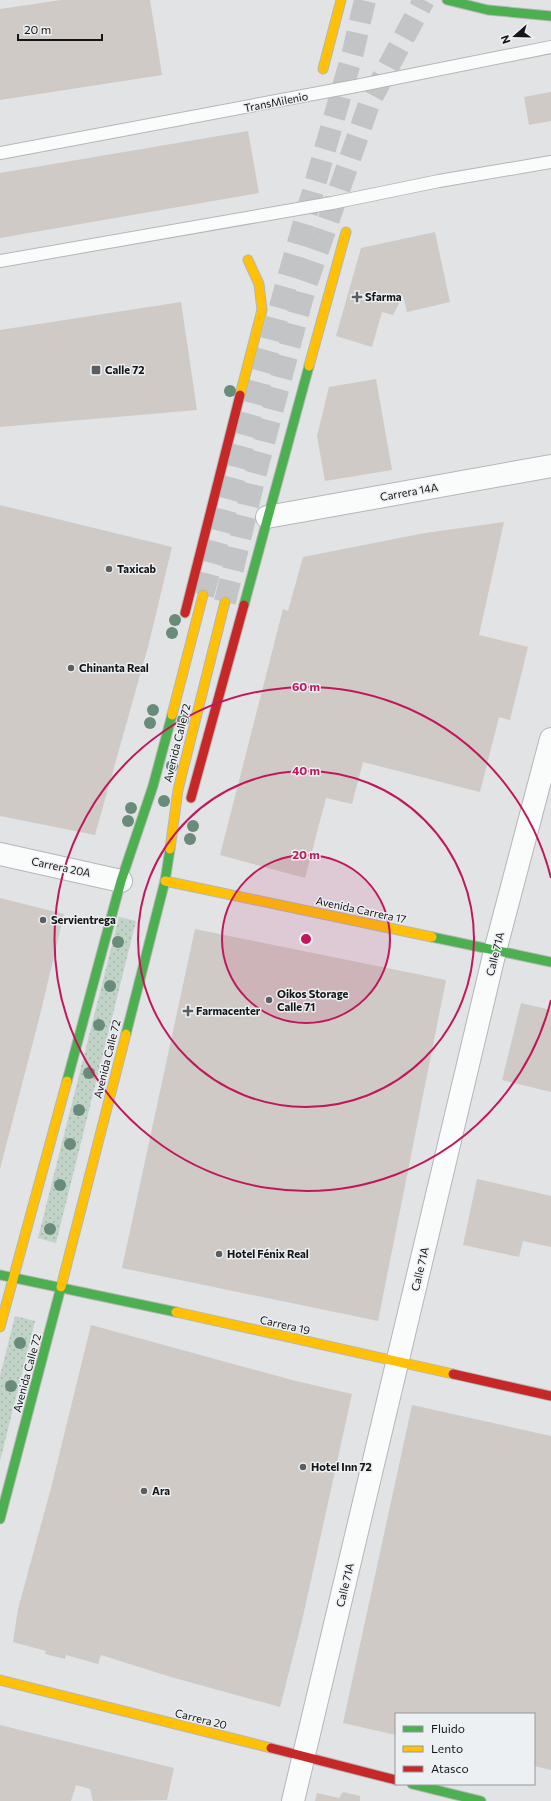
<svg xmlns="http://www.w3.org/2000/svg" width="551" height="1801" viewBox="0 0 551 1801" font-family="Commissioner,sans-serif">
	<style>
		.grass { fill: url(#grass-dots) }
		.building { fill: #cfcac5 }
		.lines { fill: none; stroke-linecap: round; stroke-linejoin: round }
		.secondary-tunnel { stroke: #c2c4c6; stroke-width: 22; stroke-dasharray: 22 11; stroke-linecap: butt }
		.lane-casing { stroke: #b6b6b8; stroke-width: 14 }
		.street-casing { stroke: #b6b6b8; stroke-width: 24 }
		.fast-casing { stroke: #b6b6b8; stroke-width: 11 }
		.slow-casing { stroke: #b6b6b8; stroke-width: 11 }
		.jam-casing { stroke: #b6b6b8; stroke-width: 11 }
		.lane { stroke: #fafbfb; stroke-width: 12 }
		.street { stroke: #fafbfb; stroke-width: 22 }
		.fast { stroke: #4caf50; stroke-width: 9 }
		.slow { stroke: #ffc107; stroke-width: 9 }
		.jam { stroke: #c62828; stroke-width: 9 }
		.tree { fill: #698c7a }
		.ring { fill: none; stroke: #c2185b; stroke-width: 2 }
		.poi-dot { fill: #5c5d5e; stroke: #edf0f3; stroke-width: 1.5 }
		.labels { text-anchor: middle; stroke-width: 3; stroke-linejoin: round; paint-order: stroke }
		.street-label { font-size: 11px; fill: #141516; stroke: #edf0f3 }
		.poi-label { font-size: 11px; font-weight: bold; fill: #141516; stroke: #edf0f3; text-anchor: start }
		.centre { fill: #c2185b; stroke: #edf0f3; stroke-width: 2 }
		.ring-label { font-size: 12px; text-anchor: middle; font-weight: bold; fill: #c2185b; stroke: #edf0f3; stroke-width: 3; stroke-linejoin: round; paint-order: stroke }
	</style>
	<defs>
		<pattern id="grass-dots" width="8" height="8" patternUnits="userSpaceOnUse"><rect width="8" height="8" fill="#c0d3c6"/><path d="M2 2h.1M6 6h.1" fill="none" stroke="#a4b4a9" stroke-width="1.8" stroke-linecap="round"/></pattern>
	</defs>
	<rect width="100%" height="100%" fill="#e1e3e5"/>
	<!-- grass -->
	<g class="grass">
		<path d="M 119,917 L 136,921 L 56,1243 L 38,1238 Z"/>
		<path d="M 15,1316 L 35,1321 L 0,1461 L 0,1376 Z"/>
	</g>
	<!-- building -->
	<g class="building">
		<path d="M 61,0 L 150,0 L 162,75 L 0,100 L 0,9 Z"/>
		<path d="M 551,92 L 551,121 L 529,125 L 524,97 Z"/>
		<path d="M 248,131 L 259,193 L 0,238 L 0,173 Z"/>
		<path d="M 435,232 L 450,302 L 407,312 L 403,296 L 393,315 L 382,312 L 372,347 L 336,336 L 361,248 Z"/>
		<path d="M 181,302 L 197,410 L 0,427 L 0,330 Z"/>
		<path d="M 376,379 L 392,470 L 325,481 L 317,436 L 329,387 Z"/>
		<path d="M 0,505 L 172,547 L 149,643 L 95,835 L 0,816 Z"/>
		<path d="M 504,522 L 479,635 L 528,647 L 510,720 L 499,717 L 480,792 L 363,762 L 352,804 L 326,798 L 305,878 L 220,855 L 283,609 L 288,611 L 303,557 L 425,533 Z"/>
		<path d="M 0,898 L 64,914 L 41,1011 L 0,1169 Z"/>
		<path d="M 195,929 L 446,980 L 378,1321 L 122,1268 Z"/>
		<path d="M 521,1003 L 551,1010 L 551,1092 L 502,1080 Z"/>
		<path d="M 477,1179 L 551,1196 L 551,1247 L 523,1241 L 519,1257 L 463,1245 Z"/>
		<path d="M 91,1325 L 292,1380 L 352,1394 L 302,1621 L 280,1707 L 171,1677 L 101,1655 L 98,1664 L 66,1655 L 65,1659 L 45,1654 L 46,1651 L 13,1642 L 18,1609 L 51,1488 Z"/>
		<path d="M 412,1405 L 551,1436 L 551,1770 L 534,1766 L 534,1714 L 396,1714 L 396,1735 L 343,1723 Z"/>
		<path d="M 0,1725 L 174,1768 L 167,1800 L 93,1801 L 90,1789 L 76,1785 L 71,1801 L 0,1801 Z"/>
		<path d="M 343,1792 L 360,1796 L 360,1801 L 315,1801 L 317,1793 L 339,1798 Z"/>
	</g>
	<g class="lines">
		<!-- secondary-tunnel -->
		<g class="secondary-tunnel">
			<path d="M 203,595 L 286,285 L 353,52 L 365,0"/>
			<path d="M 225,602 L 255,476 L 305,288 L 370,101 L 424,0"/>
		</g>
		<!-- lane casing -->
		<g class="lane-casing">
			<g id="lane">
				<path d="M 0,153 L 356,86 L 551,47"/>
				<path d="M 0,261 L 332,203 L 439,181 L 551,162"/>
			</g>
		</g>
		<!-- street casing -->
		<g class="street-casing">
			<g id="street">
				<path d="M 267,517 L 551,466"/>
				<path d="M 0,854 L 121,881"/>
				<path d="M 293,1801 L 495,951 L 551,739"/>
			</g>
		</g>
		<!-- fast casing -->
		<g class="fast-casing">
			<g id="fast">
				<path d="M 447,0 L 488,10 L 551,16"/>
				<path d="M 244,605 L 309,366"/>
				<path d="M 432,937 L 551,962"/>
				<path d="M 126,1034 L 165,881 L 170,849"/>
				<path d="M 67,1081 L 121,881 L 153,786 L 172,715"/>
				<path d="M 0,1275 L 176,1312"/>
				<path d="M 0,1519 L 61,1287"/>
				<path d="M 412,1784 L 481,1801"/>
			</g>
		</g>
		<!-- slow casing -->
		<g class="slow-casing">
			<g id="slow">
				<path d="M 323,69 L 341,0"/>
				<path d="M 309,366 L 346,232"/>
				<path d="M 240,395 L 262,310 L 259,284 L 248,260"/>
				<path d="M 172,715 L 203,595"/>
				<path d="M 170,849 L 178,790 L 225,602"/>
				<path d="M 165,881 L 432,937"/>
				<path d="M 61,1287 L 126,1034"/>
				<path d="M 176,1312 L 453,1374"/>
				<path d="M 0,1327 L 67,1081"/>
				<path d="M 0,1680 L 271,1748"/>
			</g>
		</g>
		<!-- jam casing -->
		<g class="jam-casing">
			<g id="jam">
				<path d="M 185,613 L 240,395"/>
				<path d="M 191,798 L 244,605"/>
				<path d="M 453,1374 L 551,1396"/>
				<path d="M 271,1748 L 396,1780"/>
			</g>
		</g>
		<!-- lane -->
		<use href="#lane" class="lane"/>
		<!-- street -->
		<use href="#street" class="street"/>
		<!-- fast -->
		<use href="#fast" class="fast"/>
		<!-- slow -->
		<use href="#slow" class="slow"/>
		<!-- jam -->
		<use href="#jam" class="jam"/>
	</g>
	<!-- trees -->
	<g class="tree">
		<circle cx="230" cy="391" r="6"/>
		<circle cx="175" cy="620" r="6"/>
		<circle cx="172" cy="633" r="6"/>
		<circle cx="153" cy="710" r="6"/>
		<circle cx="183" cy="720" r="6"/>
		<circle cx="150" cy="723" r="6"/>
		<circle cx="172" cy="766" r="6"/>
		<circle cx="164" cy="801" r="6"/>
		<circle cx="131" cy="808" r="6"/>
		<circle cx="128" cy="821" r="6"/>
		<circle cx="193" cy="826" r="6"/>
		<circle cx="190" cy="839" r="6"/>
		<circle cx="118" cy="942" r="6"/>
		<circle cx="110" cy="986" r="6"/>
		<circle cx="99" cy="1025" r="6"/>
		<circle cx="89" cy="1073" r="6"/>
		<circle cx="79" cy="1110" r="6"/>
		<circle cx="70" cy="1144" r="6"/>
		<circle cx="60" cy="1185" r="6"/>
		<circle cx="50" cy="1229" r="6"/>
		<circle cx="20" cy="1343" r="6"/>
		<circle cx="11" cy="1386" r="6"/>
	</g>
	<!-- distance rings -->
	<circle cx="306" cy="939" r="84" fill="#c2185b" fill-opacity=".12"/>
	<g class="ring">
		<circle cx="306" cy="939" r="84"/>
		<circle cx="306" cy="939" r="168"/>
		<path d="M551 1000A252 252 0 1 1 551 878"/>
	</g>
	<!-- markers -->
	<g class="poi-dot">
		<path d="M355 291h4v4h4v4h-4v4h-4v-4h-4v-4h4z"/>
		<rect x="91" y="365" width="10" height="10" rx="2"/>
		<circle cx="109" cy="569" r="4"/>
		<circle cx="71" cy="668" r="4"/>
		<circle cx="43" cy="920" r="4"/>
		<circle cx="269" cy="1000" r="4"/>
		<path d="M186 1005h4v4h4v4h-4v4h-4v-4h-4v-4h4z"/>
		<circle cx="219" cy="1254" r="4"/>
		<circle cx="303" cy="1467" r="4"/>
		<circle cx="144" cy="1491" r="4"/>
	</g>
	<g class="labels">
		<!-- street labels -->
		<g class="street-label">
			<text transform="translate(276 102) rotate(-11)" y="4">TransMilenio</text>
			<text transform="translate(409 492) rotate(-10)" y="4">Carrera 14A</text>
			<text transform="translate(177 743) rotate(-76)" y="4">Avenida Calle 72</text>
			<text transform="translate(61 867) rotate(12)" y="4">Carrera 20A</text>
			<text transform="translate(361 910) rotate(12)" y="4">Avenida Carrera 17</text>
			<text transform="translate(495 954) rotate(-76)" y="4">Calle 71A</text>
			<text transform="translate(107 1059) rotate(-76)" y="4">Avenida Calle 72</text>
			<text transform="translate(420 1269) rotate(-77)" y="4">Calle 71A</text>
			<text transform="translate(285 1325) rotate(13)" y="4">Carrera 19</text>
			<text transform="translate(27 1373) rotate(-75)" y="4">Avenida Calle 72</text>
			<text transform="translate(345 1585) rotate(-77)" y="4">Calle 71A</text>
			<text transform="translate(201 1719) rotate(14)" y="4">Carrera 20</text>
		</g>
		<!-- poi labels -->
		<g class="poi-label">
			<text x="365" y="301">Sfarma</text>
			<text x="105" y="374">Calle 72</text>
			<text x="117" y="573">Taxicab</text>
			<text x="79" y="672">Chinanta Real</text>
			<text x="51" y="924">Servientrega</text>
			<text x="277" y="998">Oikos Storage<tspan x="277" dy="13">Calle 71</tspan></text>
			<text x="196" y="1015">Farmacenter</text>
			<text x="227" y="1258">Hotel Fénix Real</text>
			<text x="311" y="1471">Hotel Inn 72</text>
			<text x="152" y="1495">Ara</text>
		</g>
	</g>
	<circle cx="306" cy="939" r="6" class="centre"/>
	<g class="ring-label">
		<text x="306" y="691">60 m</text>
		<text x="306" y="775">40 m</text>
		<text x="306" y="859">20 m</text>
	</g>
	<!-- legend -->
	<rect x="395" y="1713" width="140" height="72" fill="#edf0f3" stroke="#96989b"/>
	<rect x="403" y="1726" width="20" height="6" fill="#4caf50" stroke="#96989b"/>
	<text x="431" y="1733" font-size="12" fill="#141516">Fluido</text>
	<rect x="403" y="1746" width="20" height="6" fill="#ffc107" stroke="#96989b"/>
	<text x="431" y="1753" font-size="12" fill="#141516">Lento</text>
	<rect x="403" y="1766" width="20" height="6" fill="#c62828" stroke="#96989b"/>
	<text x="431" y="1773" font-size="12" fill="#141516">Atasco</text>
	<!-- north arrow -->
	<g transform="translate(515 36) rotate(250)" stroke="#edf0f3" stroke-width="3" paint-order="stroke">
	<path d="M0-3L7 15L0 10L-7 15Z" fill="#141516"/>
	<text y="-6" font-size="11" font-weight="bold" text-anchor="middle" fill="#141516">N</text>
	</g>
	<!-- scale -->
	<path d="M18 34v6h84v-6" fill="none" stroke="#141516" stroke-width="2"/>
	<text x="24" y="34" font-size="12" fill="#141516" stroke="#edf0f3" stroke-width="3" paint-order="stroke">20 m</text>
</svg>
